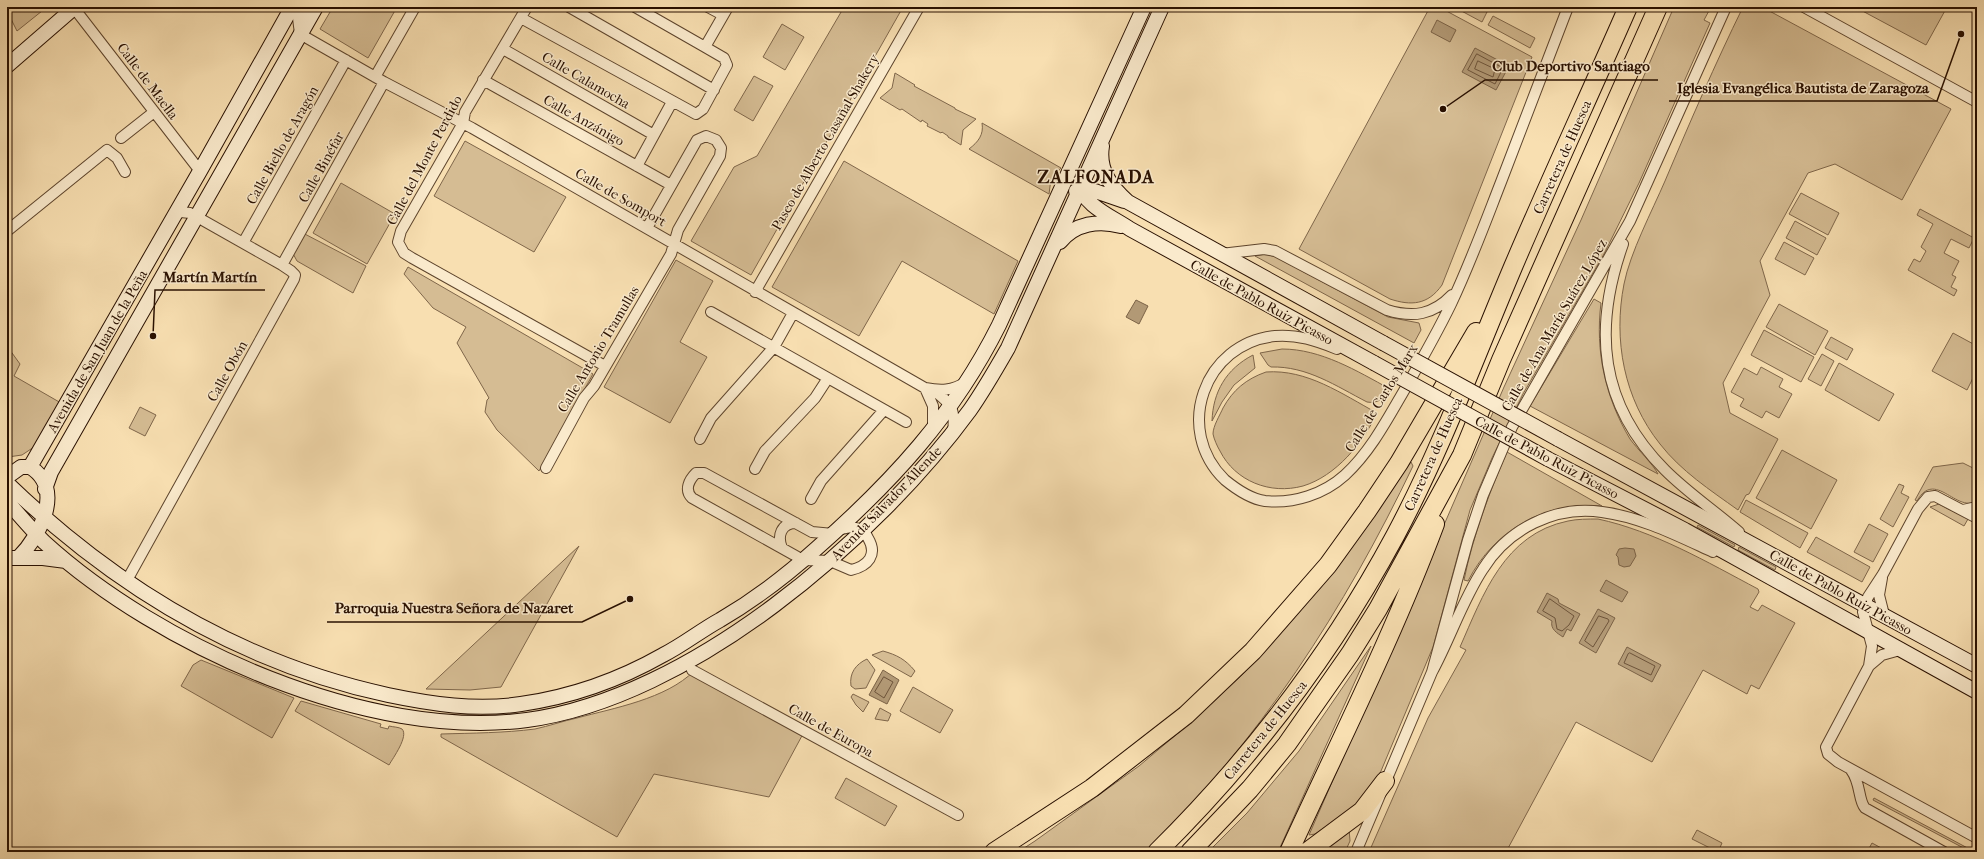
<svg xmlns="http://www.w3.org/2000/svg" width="1984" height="859" viewBox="0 0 1984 859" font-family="'IM FELL French Canon',serif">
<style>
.green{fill:#d5bc93;stroke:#7f664a}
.water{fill:#b29975;stroke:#7b6246}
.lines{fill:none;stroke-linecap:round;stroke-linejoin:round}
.shore{stroke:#6e543a;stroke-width:1}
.street-casing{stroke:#5d442c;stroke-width:12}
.secondary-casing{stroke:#291000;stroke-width:16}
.highway-casing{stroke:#291000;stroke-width:20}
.street{stroke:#faeacc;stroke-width:10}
.secondary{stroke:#faeacc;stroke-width:14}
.highway{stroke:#f8dfb1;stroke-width:18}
.secondary-bridge-casing{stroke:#291000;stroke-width:16;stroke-linecap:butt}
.secondary-bridge{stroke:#faeacc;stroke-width:14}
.labels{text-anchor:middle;stroke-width:3;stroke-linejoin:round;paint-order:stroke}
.street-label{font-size:14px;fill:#291000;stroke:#faeacc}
.district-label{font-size:18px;font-weight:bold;letter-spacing:1px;fill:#291000;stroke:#faeacc}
.leader{fill:none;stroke:#291000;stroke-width:1.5}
.callout-dot{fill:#291000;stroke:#faeacc;stroke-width:1.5}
.callout-label{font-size:15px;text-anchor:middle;font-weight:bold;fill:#291000;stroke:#faeacc;stroke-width:3;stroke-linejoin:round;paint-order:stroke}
</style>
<rect width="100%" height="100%" fill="#f8dfb1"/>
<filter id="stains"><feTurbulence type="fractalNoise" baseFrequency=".005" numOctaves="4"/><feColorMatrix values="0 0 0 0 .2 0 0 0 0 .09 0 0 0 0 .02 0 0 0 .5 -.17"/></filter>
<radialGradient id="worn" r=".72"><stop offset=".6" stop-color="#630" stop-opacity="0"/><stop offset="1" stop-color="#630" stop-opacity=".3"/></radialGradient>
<path class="green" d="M 7,7 L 47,7 L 17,31 L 7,11 Z
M 333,7 L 397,7 L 368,58 L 320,29 Z
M 844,7 L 903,7 L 751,275 L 691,241 L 734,167 L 757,156 Z
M 1430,7 L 1439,7 L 1532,57 L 1442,285 C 1428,305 1411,306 1390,299 L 1299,249 Z
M 1454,7 L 1477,7 L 1487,12 L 1482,22 Z
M 1674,7 L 1711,7 L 1704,20 L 1710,23 L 1639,183 L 1604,254 L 1523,394 L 1492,458 L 1470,510 L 1433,647 L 1381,771 C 1364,804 1345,814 1315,834 L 1309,835 L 1504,387 L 1581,220 Z
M 1743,7 L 1762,7 L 1951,109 L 1902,200 L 1835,164 L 1808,173 L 1760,261 L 1770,295 L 1723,383 L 1730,413 L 1778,439 L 1749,494 L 1746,495 L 1738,510 C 1710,490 1681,471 1660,444 C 1624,399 1613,340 1624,284 C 1630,253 1652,211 1665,181 C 1690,122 1715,64 1743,7 Z
M 1855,7 L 1947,7 L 1926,45 Z
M 1493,16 L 1535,38 L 1530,48 L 1488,25 Z
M 782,24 L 804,37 L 785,70 L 763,57 Z
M 895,73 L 915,85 L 914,86 L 955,108 L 955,109 L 976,119 L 963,130 L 961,145 L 948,137 L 948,136 L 942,132 L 941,133 L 927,126 L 928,124 L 922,120 L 921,122 L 902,109 L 900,110 L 880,98 L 892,88 Z
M 754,76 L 773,86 L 753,121 L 734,110 Z
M 982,123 L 1061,168 L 1051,179 L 1049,194 L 969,149 C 978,142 984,135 982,123 Z
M 465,141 L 566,197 L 534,252 L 434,196 Z
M 844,161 L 1018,261 L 994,314 L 902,261 L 859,336 L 772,287 Z
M 341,183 L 395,214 L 367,264 L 313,233 Z
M 1801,193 L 1839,213 L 1828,235 L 1789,214 Z
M 1920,209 L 1974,238 L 1969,248 L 1951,239 L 1944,253 L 1959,261 L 1952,275 L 1956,277 L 1951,287 L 1957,290 L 1954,296 L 1908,270 L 1914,259 L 1920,262 L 1926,251 L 1921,247 L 1933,224 L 1917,215 Z
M 1795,221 L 1826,238 L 1817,255 L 1786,238 Z
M 301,232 L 366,266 L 353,293 L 297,261 L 291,250 Z
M 1784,242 L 1814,258 L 1805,275 L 1775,259 Z
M 1266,254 L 1276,257 L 1388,317 L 1419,323 L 1421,330 L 1414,343 L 1255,256 Z
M 676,260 L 713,281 L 680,342 L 707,357 L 670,423 L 604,387 Z
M 408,267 L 593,374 L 539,471 L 497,430 L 485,412 L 487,400 L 489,398 L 457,343 L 466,327 L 433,308 L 404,274 Z
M 1594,299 L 1601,303 C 1595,351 1605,397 1630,439 C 1638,450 1653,464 1658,474 L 1530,406 Z
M 1779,304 L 1828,331 L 1815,355 L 1766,327 Z
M 1764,330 L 1814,357 L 1801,382 L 1751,355 Z
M 1953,333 L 1977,346 L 1977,370 L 1967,390 L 1932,371 Z
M 1831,337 L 1853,349 L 1847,360 L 1825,348 Z
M 7,346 L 20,364 L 14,376 L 61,403 L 34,447 L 22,455 L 8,457 Z
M 1282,349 C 1321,349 1357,371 1390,389 C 1386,398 1377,404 1367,402 C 1336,386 1307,366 1271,367 L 1268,365 L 1260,353 Z
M 1822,354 L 1834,361 L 1821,386 L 1808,379 Z
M 1253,355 L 1255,368 L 1234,385 L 1222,402 L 1212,421 C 1213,392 1226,369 1253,355 Z
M 1839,363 L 1894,394 L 1879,421 L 1825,390 Z
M 1761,367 L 1783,379 L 1779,387 L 1792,394 L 1779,418 L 1766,411 L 1762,418 L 1740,406 L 1744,399 L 1731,392 L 1744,368 L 1757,375 Z
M 1266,372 C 1307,369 1342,394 1377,413 C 1363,443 1336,476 1303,486 C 1270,495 1235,481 1220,451 C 1217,446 1214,439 1213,434 C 1213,426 1220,415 1223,408 C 1233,390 1246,379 1266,372 Z
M 140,407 L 156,415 L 145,436 L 129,428 Z
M 1782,450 L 1837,480 L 1811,529 L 1756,498 Z
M 1507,452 L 1602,506 C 1545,501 1494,530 1468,581 L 1464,580 C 1473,536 1489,493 1507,452 Z
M 1411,462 L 1413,466 C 1345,608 1259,743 1144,852 L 1018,852 L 1035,841 L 1139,766 L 1196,718 L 1243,674 L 1306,604 Z
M 1963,463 L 1977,470 L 1976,501 C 1956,513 1935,469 1917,501 L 1915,500 L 1933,467 Z
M 1899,484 L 1904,486 L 1901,493 L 1909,497 L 1893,527 L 1880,519 Z
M 1746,500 L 1808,533 L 1800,548 L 1740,512 Z
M 1939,504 L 1968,519 L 1964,526 L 1930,507 Z
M 1598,519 C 1654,531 1707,562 1758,589 L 1759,592 L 1750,607 L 1758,611 L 1762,605 L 1795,623 L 1759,689 L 1751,685 L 1747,694 L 1703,670 L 1652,762 L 1576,722 L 1506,852 L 1369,852 L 1428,718 L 1466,650 L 1460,647 C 1483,595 1504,534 1568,521 C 1577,519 1588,519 1598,519 Z
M 1869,524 L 1888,534 L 1873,562 L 1854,552 Z
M 1698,525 L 1735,545 L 1734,547 L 1697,527 Z
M 1816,537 L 1870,567 L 1862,582 L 1807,552 Z
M 579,546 L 501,687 L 470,690 L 426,689 Z
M 1739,547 L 1776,567 L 1775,570 L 1738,550 Z
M 1371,646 L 1278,852 L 1208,852 L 1247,813 L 1299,751 Z
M 883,651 C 897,655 905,659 915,671 L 911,677 L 872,655 Z
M 867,659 L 875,670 L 866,688 L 855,689 L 851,686 C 849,673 856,664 867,659 Z
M 201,660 L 294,698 L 272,738 L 181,686 L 193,665 Z
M 694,671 L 804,732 L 769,797 L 654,774 L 617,837 L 441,737 L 441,734 C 473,733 504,733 535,729 C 549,726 563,721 577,718 C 614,708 666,699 694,671 Z
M 913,687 L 953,710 L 940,733 L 900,711 Z
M 853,694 L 869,702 L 863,712 L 856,705 L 851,697 Z
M 301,701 L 381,724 L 380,727 L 388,729 L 389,726 C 393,727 399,727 402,729 C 409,736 393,758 389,765 L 295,711 Z
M 880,708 L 891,714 L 888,721 L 875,719 Z
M 846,778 L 897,806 L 885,826 L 835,798 Z
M 1874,798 L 1975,852 L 1971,852 L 1873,800 Z
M 1349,828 L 1350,841 L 1345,852 L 1314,852 Z
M 1697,830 L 1722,843 L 1718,852 L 1692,839 Z
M 1872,843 L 1885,850 L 1884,852 L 1867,852 Z"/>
<path class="water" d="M 1437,20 L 1456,30 L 1450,42 L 1431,32 Z
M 1475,48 L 1509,66 L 1496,90 L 1462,72 Z
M 1136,300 L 1148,306 L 1139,324 L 1126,317 Z
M 1625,548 L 1634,549 L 1636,556 L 1630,566 L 1624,567 L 1619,565 L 1618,557 L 1616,555 L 1619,549 Z
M 1606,580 L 1628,592 L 1622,602 L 1600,591 Z
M 1547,593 L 1558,599 L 1559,603 L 1580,614 L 1571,631 L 1567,629 L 1563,637 C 1557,633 1550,629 1552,621 L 1537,612 Z
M 1598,609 L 1615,618 L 1596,653 L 1579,643 Z
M 1627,647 L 1661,665 L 1652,682 L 1618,664 Z
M 883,670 L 899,680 L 887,704 L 869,695 Z"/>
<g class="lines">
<path class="shore" d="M 1477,54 L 1503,68 L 1495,84 L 1468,70 Z
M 1478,61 L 1495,69 L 1493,77 L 1475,69 Z
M 1550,599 L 1574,616 L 1569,625 L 1562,631 L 1557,629 L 1555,618 L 1543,611 Z
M 1599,616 L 1608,619 L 1609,621 L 1593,647 L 1585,641 Z
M 1630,653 L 1655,666 L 1651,675 L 1624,663 L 1628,654 Z
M 884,677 L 893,682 L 884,698 L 875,692 Z"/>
<g class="street-casing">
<path id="street" d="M 303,7 L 298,18 L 300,34 L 384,82 L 472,128 L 925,388 C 941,391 952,391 966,382
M 527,7 L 465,112 L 463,123 L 401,231 L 398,242 L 404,253 L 412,258 L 605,366
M 569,7 L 714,90
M 635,7 L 705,47
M 708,7 L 723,15
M 1804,7 L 1977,102
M 74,8 L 200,171
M 521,18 L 696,114 L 703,109 L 727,65 L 724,58 L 705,47 L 728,7
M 503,49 L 654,135
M 375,77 L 415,7
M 483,80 L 671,185
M 121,138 L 154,112
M 637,166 L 672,102
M 7,231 L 107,150 L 117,158 L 125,172
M 243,243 L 346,60
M 1623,244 C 1593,329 1599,404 1665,470 C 1688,493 1715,511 1739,532
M 1221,254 L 1264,249 L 1275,251 L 1387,310 C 1413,318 1433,315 1452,295
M 282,265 L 384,82
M 755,292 L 919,7
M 711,312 L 906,422
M 1337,349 C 1317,341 1297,334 1275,336 C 1204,343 1173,430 1225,480 C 1236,489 1251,499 1265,501 C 1294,504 1324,494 1345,475 C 1371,451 1388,418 1405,389 C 1421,361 1437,333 1451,304 C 1470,264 1485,223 1501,182 C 1523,123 1546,65 1568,7
M 925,388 L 933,406 L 933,428
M 932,389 C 950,403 956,407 953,432
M 700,439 L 711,418 L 774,347 L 793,313
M 546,468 L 584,398 L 594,386 L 671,254 L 678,230 L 720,156 L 721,148 L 716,140 L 706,136 L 697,140 L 647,228
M 755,469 L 765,451 L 815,398 L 828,378
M 811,499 L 821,481 L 884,410
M 1963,510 L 1977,507
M 1977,518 L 1935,496 L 1928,497 L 1918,509 L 1883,574 L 1868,597 L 1863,612 L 1872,646 L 1869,666 L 1826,747 L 1828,754 L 1838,762 L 1977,838
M 833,534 L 812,532 L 704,473 L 696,473 C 689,480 684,490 692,498 L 803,560 L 830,561 L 851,570 C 868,566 878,555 868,538 C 866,534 864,530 859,529 C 852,526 845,528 837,530
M 782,548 C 777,536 781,523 796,523
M 1882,578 L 1879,595 L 1884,615
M 126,582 L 294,279 L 295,275 L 291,271 L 282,265 L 190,213 L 181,212 L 176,214
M 1869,666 L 1882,655 L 1900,650
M 692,670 L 958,815
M 1432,672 L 1468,540 L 1483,495 L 1512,427 L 1630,221 L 1726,7
M 1851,770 C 1861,783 1858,800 1865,808 L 1944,852
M 1356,852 L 1432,672 C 1450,639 1463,599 1483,569 C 1508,529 1555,505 1602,512 C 1641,517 1678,536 1713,552"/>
</g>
<g class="secondary-casing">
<path id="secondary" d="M 7,66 L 75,7
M 1102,146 C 1098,170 1111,187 1128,202 L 1383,343
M 1079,183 C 1083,206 1113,217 1130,229 L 1374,363
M 1076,191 L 1095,191 L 1124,201
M 1060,242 C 1075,223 1099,220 1121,226
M 1558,439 L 1977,666
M 1548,459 L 1685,530 L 1977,692
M 30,467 L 200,171 L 292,7
M 7,477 L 21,467 L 30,467 C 65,488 40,536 19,557
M 7,483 C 116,588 240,663 388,695 C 431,704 476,711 521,704 C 570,697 619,680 663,655 C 683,645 700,631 720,620 C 754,600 787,575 817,548 C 892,482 954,415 999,325 L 1144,7
M 45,489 L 51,472 L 316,7
M 7,501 C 19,515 31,529 44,542 C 159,647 369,741 527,720 C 690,698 875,540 970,410 C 984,390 996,369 1008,348 L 1162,7
M 7,558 L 43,558 L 66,561"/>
</g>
<g class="highway-casing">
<path id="highway" d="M 994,852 L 1092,788 L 1186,715 L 1253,651 L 1328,565 L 1367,511 L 1399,463 L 1476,332
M 1157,852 C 1251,759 1332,653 1395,536 C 1441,450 1475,357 1513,267 C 1550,180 1590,94 1628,7
M 1190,852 L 1250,789 L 1287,744 L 1350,654 L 1378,609 L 1462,455 L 1501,360 L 1658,7
M 1289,852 C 1339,743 1393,636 1435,524
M 1307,852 L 1362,811 L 1385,781"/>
</g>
<use href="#street" class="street"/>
<use href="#secondary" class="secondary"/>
<use href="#highway" class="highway"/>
<g class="secondary-bridge-casing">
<path id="secondary-bridge" d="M 1383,343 L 1558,439
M 1374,363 L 1548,459"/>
</g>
<use href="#secondary-bridge" class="secondary-bridge"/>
</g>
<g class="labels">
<g class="street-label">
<text transform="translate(586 80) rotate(30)" y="5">Calle Calamocha</text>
<text transform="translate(148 81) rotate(53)" y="5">Calle de Maella</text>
<text transform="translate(584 120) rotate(29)" y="5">Calle Anzánigo</text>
<text transform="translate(825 142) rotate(-60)" y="5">Paseo de Alberto Casañal Shakery</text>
<text transform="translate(282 145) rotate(-61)" y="5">Calle Biello de Aragón</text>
<text transform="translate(1562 157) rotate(-66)" y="5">Carretera de Huesca</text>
<text transform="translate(424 160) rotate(-62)" y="5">Calle del Monte Perdido</text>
<text transform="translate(321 167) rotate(-61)" y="5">Calle Binéfar</text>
<text transform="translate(621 197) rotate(30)" y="5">Calle de Somport</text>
<text transform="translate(1262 302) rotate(29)" y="5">Calle de Pablo Ruiz Picasso</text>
<text transform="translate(1554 325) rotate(-60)" y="5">Calle de Ana María Suárez López</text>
<text transform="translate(598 349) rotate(-59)" y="5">Calle Antonio Tramullas</text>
<text transform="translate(97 351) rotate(-60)" y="5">Avenida de San Juan de la Peña</text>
<text transform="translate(227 371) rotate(-61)" y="5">Calle Obón</text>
<text transform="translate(1381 398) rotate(-58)" y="5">Calle de Carlos Marx</text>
<text transform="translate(1433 454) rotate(-66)" y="5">Carretera de Huesca</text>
<text transform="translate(1547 457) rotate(28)" y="5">Calle de Pablo Ruiz Picasso</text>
<text transform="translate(886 503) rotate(-46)" y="5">Avenida Salvador Allende</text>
<text transform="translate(1841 592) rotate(29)" y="5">Calle de Pablo Ruiz Picasso</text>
<text transform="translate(831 730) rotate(29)" y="5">Calle de Europa</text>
<text transform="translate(1265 730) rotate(-51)" y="5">Carretera de Huesca</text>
</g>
<g class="district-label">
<text x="1096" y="183">ZALFONADA</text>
</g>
</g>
<path class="leader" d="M1443 109L1485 80H1658M1961 34L1937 101H1669M153 336L155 290H265M630 599L582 622H327"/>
<g class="callout-dot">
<circle cx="1443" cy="109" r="4"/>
<circle cx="1961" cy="34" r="4"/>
<circle cx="153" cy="336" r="4"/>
<circle cx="630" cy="599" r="4"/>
</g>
<g class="callout-label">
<text x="1571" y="71">Club Deportivo Santiago</text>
<text x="1803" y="93">Iglesia Evangélica Bautista de Zaragoza</text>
<text x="210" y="282">Martín Martín</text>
<text x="454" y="613">Parroquia Nuestra Señora de Nazaret</text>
</g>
<rect width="1984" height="859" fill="none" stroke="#f8dfb1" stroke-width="24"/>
<rect x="8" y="8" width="1968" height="843" fill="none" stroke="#291000" stroke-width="2"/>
<rect x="12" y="12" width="1960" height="835" fill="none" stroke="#291000"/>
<rect width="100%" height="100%" filter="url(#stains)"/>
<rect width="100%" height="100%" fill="url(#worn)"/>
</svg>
